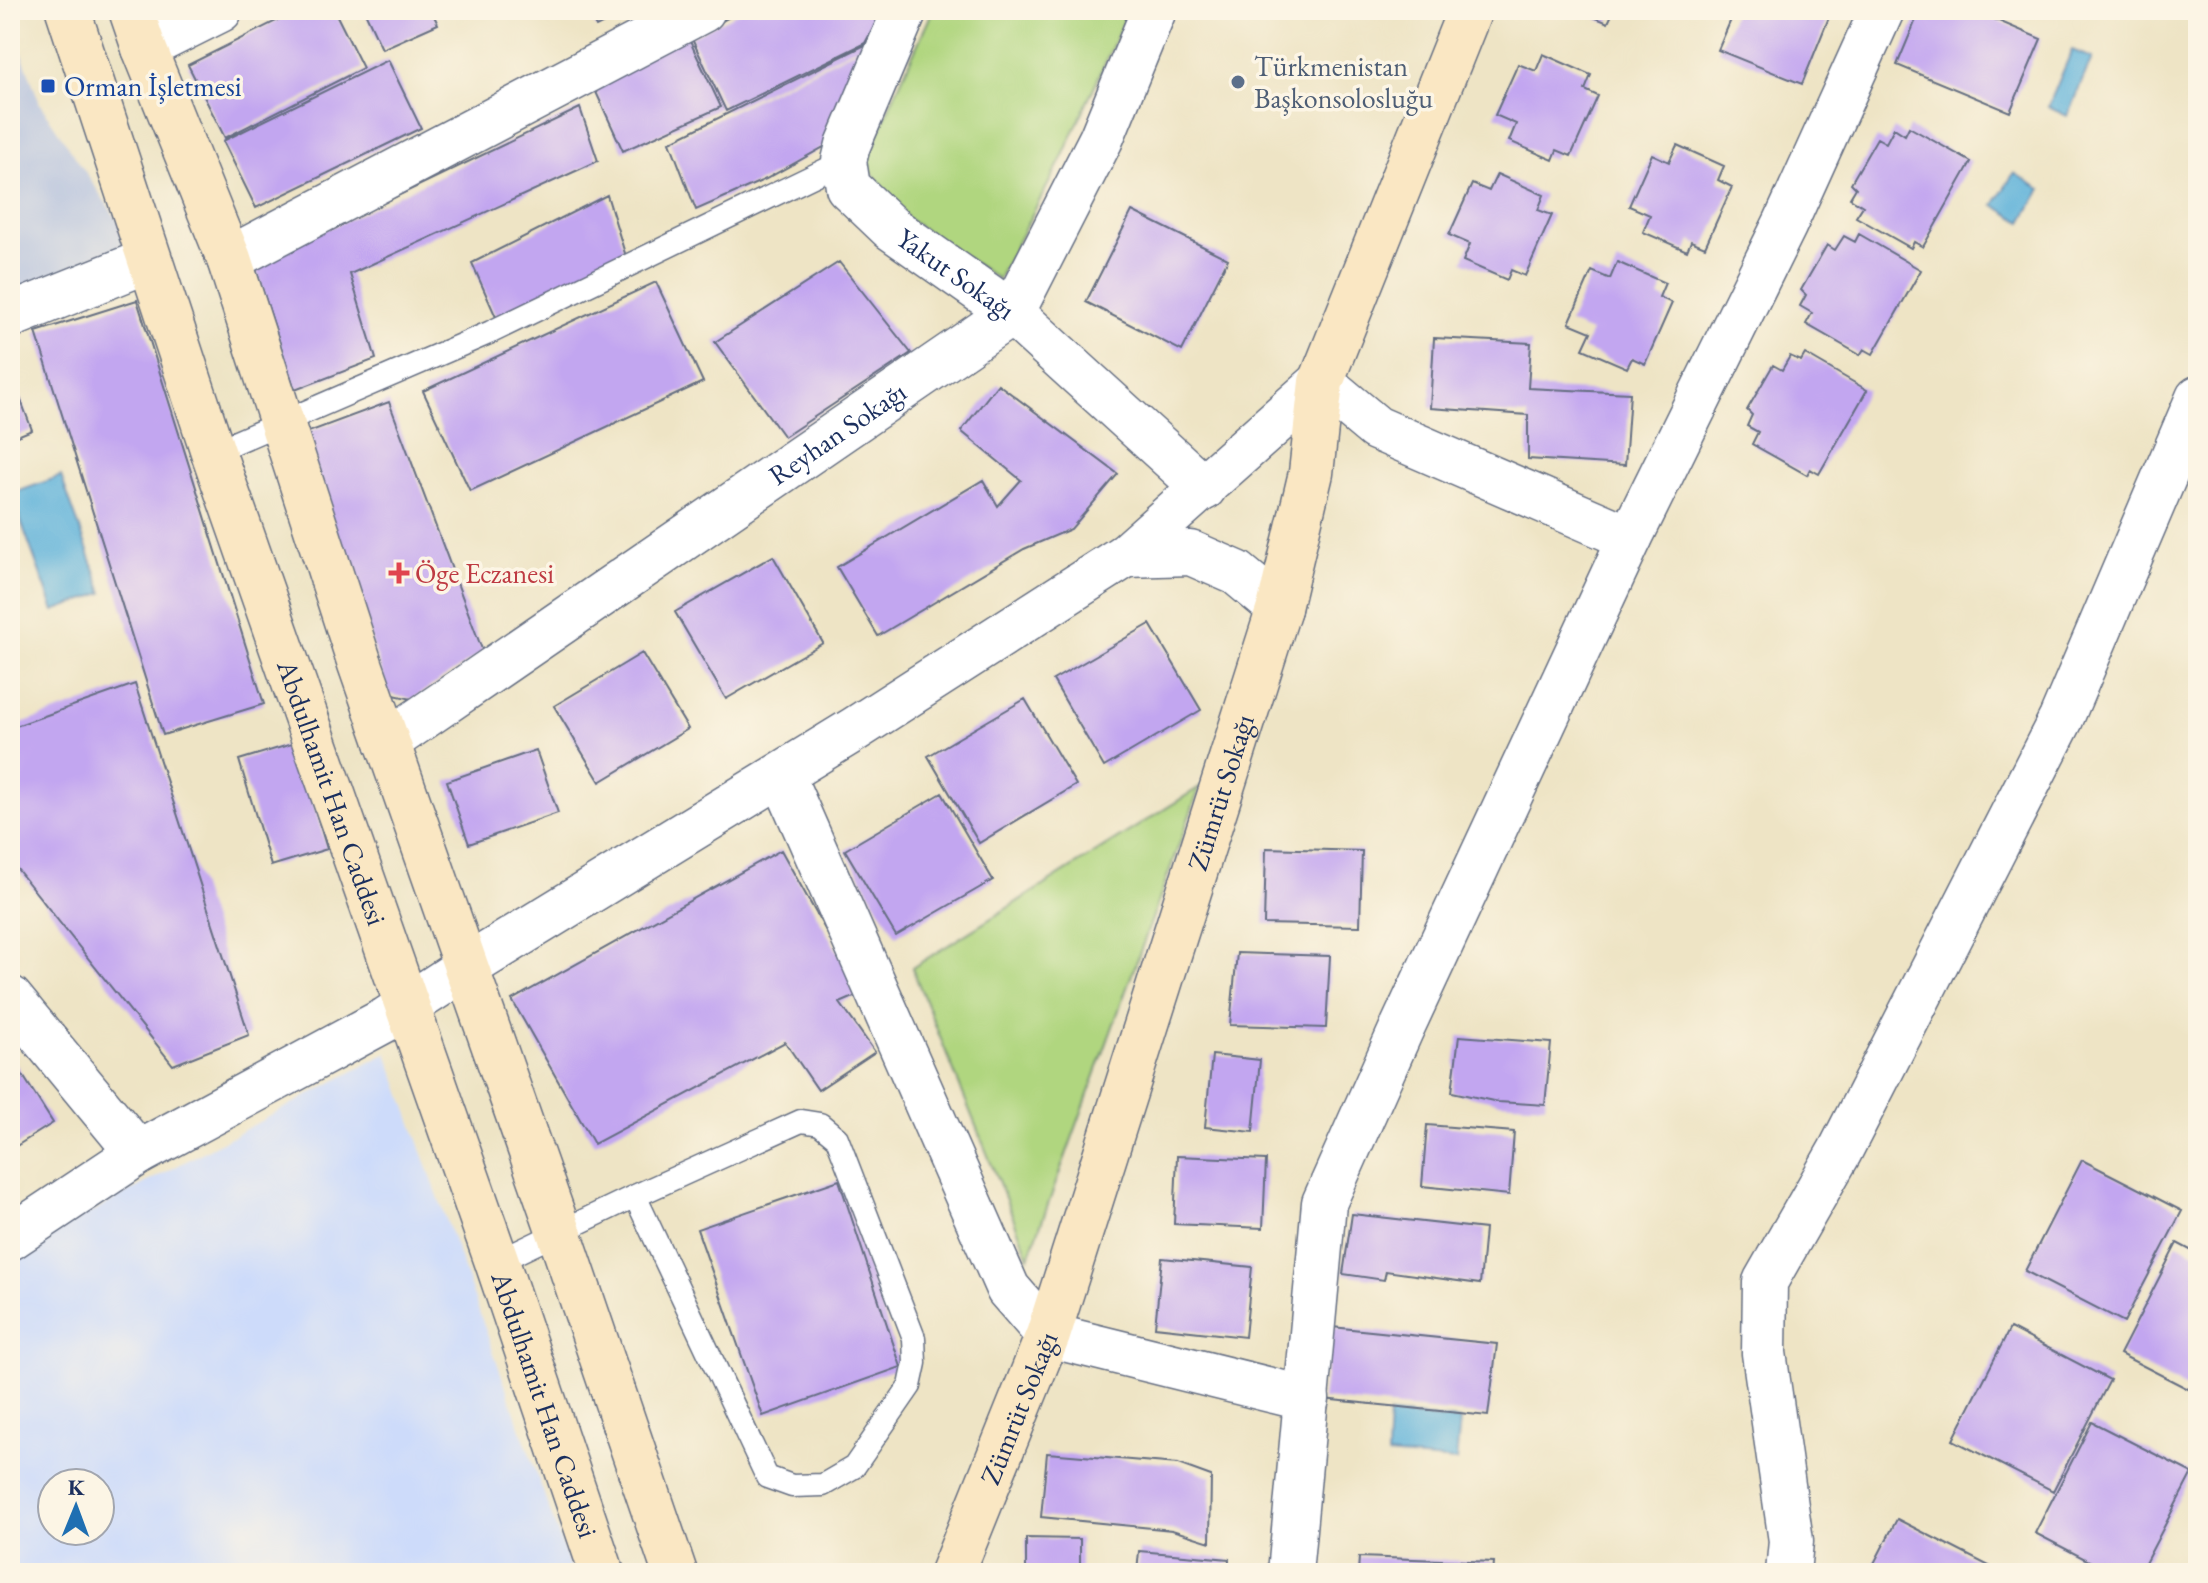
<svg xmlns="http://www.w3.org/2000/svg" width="2208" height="1583" viewBox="0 0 2208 1583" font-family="'EB Garamond',serif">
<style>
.built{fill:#cddbfa;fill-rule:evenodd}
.industrial{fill:#b9c5de}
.green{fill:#b0d67f;stroke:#66826e;stroke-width:2}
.water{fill:#5fb2da;stroke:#3d709c;stroke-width:2}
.building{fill:#c2a6f0}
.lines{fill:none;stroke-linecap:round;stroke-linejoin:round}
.lane-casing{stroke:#656e82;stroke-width:25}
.street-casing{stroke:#656e82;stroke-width:47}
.secondary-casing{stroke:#656e82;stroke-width:47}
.lane{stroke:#fff;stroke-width:22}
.street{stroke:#fff;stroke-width:44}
.secondary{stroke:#fae7c3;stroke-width:44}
.service-dot{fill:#5c6f8a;stroke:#fcf5e5;stroke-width:3}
.transit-dot{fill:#1a4fb4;stroke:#fcf5e5;stroke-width:3}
.health-dot{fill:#e0444e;stroke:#fcf5e5;stroke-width:3}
.labels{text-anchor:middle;stroke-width:7;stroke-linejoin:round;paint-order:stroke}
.service-label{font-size:28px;fill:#4e5e75;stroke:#fcf5e5;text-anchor:start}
.transit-label{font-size:28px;fill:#164399;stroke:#fcf5e5;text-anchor:start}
.street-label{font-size:28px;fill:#1b2f5e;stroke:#fcf5e5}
.health-label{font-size:28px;fill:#be3a42;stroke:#fcf5e5;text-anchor:start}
</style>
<rect width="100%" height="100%" fill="#fcf5e5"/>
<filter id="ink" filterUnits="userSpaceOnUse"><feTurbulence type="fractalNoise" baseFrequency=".0125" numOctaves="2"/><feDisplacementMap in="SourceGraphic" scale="16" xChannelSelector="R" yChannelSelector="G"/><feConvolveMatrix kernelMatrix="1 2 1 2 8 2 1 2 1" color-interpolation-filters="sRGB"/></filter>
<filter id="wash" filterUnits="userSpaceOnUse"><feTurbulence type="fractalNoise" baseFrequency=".006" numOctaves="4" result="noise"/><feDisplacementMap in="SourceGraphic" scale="32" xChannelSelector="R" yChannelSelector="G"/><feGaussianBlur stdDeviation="1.8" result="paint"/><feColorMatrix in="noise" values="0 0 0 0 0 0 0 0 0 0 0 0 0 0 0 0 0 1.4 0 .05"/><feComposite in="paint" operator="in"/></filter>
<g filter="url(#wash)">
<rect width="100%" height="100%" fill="#eee4c5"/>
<path class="built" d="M 387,1053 L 572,1573 L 10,1573 L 10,1256 ZM 52,1483 L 100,1483 L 100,1531 L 52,1531 Z"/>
<path class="industrial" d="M 10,20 L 40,104 L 142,257 L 10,309 Z"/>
<path class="green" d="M 933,10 L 1129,10 L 1061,160 L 998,279 L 908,219 L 866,165 L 891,103 Z
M 1200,787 L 1029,1257 L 912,968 Z"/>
<path class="water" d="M 2072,50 L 2092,58 L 2067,116 L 2048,107 Z
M 2014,173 L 2041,189 L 2022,222 L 1994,205 Z
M 61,476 L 103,593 L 54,611 L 11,494 Z
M 1389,1414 L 1460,1420 L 1456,1461 L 1387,1455 Z"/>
<g id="blocks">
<path class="building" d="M 298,10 L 334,10 L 363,68 L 225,138 L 188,65 Z
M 364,10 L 431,10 L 438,24 L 382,49 Z
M 587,10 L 630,10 L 596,27 Z
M 743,10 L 883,10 L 865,43 L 726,111 L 691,37 Z
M 1577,10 L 1614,10 L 1608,23 Z
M 1735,10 L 1832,10 L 1802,84 L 1718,50 Z
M 1920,10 L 1973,10 L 2041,39 L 2010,112 L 1897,65 Z
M 687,35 L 721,107 L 623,151 L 590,79 Z
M 865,45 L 872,60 L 838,139 L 766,179 L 696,210 L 670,142 Z
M 1543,54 L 1591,75 L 1585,90 L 1598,96 L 1571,156 L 1557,150 L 1553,160 L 1509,141 L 1516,124 L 1495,115 L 1518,64 L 1536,71 Z
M 388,60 L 421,128 L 256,208 L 223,141 Z
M 580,108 L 598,161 L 350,274 L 376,359 L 295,390 L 251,254 L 335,226 Z
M 1909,127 L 1971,162 L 1923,247 L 1914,242 L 1911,248 L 1856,217 L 1863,206 L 1850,198 L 1856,188 L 1851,183 L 1877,138 L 1886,143 L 1894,128 L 1905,135 Z
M 1677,145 L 1724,166 L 1718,180 L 1732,187 L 1705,247 L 1691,241 L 1687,251 L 1643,232 L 1650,215 L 1629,206 L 1652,154 L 1669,162 Z
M 1497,174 L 1544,195 L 1538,210 L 1552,215 L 1525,276 L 1511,270 L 1507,280 L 1463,261 L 1470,244 L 1449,235 L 1472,184 L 1489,191 Z
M 607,195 L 627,260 L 499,324 L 472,263 Z
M 1132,211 L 1228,259 L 1182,351 L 1086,302 Z
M 1859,234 L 1921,270 L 1873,354 L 1864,349 L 1860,355 L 1806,324 L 1812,313 L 1800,306 L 1806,295 L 1801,290 L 1827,245 L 1835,250 L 1844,236 L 1855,242 Z
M 839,262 L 911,353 L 784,437 L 715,342 Z
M 1617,262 L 1665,283 L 1659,297 L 1672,303 L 1645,364 L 1632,358 L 1627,368 L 1583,349 L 1591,332 L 1569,323 L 1592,271 L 1610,279 Z
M 656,282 L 703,382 L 470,491 L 423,391 Z
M 137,300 L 264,704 L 163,735 L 36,332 Z
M 1434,338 L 1531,343 L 1528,388 L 1630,393 L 1625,465 L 1528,459 L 1528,415 L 1430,408 Z
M 1805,354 L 1867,390 L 1819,474 L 1810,469 L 1807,475 L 1752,444 L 1758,432 L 1747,426 L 1752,415 L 1747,410 L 1773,365 L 1782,370 L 1790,356 L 1801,361 Z
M 10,371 L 32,430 L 10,439 Z
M 998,384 L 1118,474 L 1071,529 L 1024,549 L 878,636 L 837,567 L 983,480 L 998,506 L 1021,480 L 961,431 Z
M 389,402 L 483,652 L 412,699 L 389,694 L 303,434 Z
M 773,556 L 823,643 L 726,699 L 675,612 Z
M 1150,624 L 1201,710 L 1104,767 L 1053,680 Z
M 642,653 L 688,729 L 600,782 L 554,706 Z
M 135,684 L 249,1035 L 173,1065 L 10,860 L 10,728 Z
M 1025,699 L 1076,785 L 979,843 L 928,756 Z
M 295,743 L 327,849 L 271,866 L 239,760 Z
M 536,750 L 558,813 L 469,844 L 447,781 Z
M 942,793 L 993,880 L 896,936 L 845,850 Z
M 1266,848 L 1362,851 L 1360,926 L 1264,924 Z
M 781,850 L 861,994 L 840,1003 L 875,1052 L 818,1090 L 785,1042 L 594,1144 L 512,1000 Z
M 1237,953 L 1330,956 L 1326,1028 L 1230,1025 Z
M 1459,1036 L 1551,1043 L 1545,1105 L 1498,1102 L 1452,1092 Z
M 10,1055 L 53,1123 L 10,1150 Z
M 1212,1055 L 1260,1060 L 1253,1132 L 1205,1127 Z
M 1427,1125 L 1514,1132 L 1509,1195 L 1422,1186 Z
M 1177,1156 L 1266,1160 L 1263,1228 L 1174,1224 Z
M 2082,1160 L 2182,1211 L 2124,1322 L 2025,1271 Z
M 839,1180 L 901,1367 L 763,1416 L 697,1229 Z
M 1352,1214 L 1485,1229 L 1480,1284 L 1386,1271 L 1384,1280 L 1343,1274 Z
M 2177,1243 L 2198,1254 L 2198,1394 L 2120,1354 Z
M 1162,1258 L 1252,1267 L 1245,1337 L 1155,1327 Z
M 1332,1327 L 1497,1344 L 1488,1416 L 1323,1399 Z
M 2010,1328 L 2110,1380 L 2053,1491 L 1953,1440 Z
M 2092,1422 L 2192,1473 L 2140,1573 L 2112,1573 L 2035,1533 Z
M 1047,1453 L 1178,1464 L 1211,1476 L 1210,1542 L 1172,1530 L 1041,1517 Z
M 1897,1519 L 1997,1570 L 1996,1573 L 1869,1573 Z
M 1026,1538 L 1080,1539 L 1080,1573 L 1026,1573 Z
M 1139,1551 L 1229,1559 L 1228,1573 L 1137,1573 Z
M 1359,1557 L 1494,1562 L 1493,1573 L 1358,1573 Z"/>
</g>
</g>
<g filter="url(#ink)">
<use href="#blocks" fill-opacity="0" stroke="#656e82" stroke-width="2"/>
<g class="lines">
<g class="lane-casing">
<path id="lane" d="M 213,452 L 491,332 L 844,161
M 497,1262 L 635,1196 L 801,1121 L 820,1124 L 837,1138 L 914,1338 L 915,1363 L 910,1386 L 854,1467 L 823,1485 L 792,1486 L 767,1477 L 635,1196"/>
</g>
<g class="street-casing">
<g id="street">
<path id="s1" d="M 905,10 L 848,145 L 844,161 L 848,187 L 891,228 L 1012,313 L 1204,488"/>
<path d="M 144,48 L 220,10"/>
<path d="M 229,259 L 703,10"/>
<path d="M 10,316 L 149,260"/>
<path d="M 1126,555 L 1191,553 L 1237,573 L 1279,608"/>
<path id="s2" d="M 387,742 L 1012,313 L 1101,139 L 1154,10"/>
<path d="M 782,775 L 1008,1289 L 1048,1335 L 1307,1399"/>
<path d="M 10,998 L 138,1153"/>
<path d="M 10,1238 L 138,1153 L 387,1019 L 465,968 L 855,729 L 1126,555 L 1321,382 L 1376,428 L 1630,538"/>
<path d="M 1290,1573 L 1324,1203 L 1401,1030 L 1630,538 L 1785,224 L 1882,10"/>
<path d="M 1788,1573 L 1791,1541 L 1764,1353 L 1765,1282 L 1840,1151 L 2061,719 L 2198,398"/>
</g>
</g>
<g class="secondary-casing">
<g id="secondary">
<path id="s3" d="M 68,10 L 213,452 L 497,1262 L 602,1573"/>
<path d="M 131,10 L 144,48 L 229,259 L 360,664 L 559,1232 L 675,1573"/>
<path id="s4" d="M 952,1573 L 1048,1335 L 1279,608 L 1311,473 L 1321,382 L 1470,10"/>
</g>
</g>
<use href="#lane" class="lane"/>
<use href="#street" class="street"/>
<use href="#secondary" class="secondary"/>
</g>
</g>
<circle class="service-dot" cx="1238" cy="82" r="8"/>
<rect class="transit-dot" x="40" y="78" width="16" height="16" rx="4"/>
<path class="health-dot" d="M395 561h8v8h8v8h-8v8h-8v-8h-8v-8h8z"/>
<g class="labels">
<g class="service-label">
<text x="1254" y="76">Türkmenistan<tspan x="1254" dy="32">Başkonsolosluğu</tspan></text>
</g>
<g class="transit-label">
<text x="64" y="96">Orman İşletmesi</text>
</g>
<g class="street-label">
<text dy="10" stroke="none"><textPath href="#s1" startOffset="328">Yakut Sokağı</textPath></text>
<text dy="10" stroke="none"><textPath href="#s2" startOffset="546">Reyhan Sokağı</textPath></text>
<text dy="10" stroke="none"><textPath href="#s3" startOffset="826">Abdulhamit Han Caddesi</textPath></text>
<text dy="10" stroke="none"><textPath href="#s4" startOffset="826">Zümrüt Sokağı</textPath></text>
<text dy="10" stroke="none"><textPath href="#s3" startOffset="1474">Abdulhamit Han Caddesi</textPath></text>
<text dy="10" stroke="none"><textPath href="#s4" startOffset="178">Zümrüt Sokağı</textPath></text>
</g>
<g class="health-label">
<text x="415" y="583">Öge Eczanesi</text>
</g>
</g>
<rect width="2208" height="1583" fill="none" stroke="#fcf5e5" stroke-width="40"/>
<g transform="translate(76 1507) rotate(1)"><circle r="38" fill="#fcf5e5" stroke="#a2a6af" stroke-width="2"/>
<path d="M0-6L14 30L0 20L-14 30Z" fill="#1f6fb2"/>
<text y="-12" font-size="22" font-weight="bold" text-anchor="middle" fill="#1b2f5e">K</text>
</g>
</svg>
